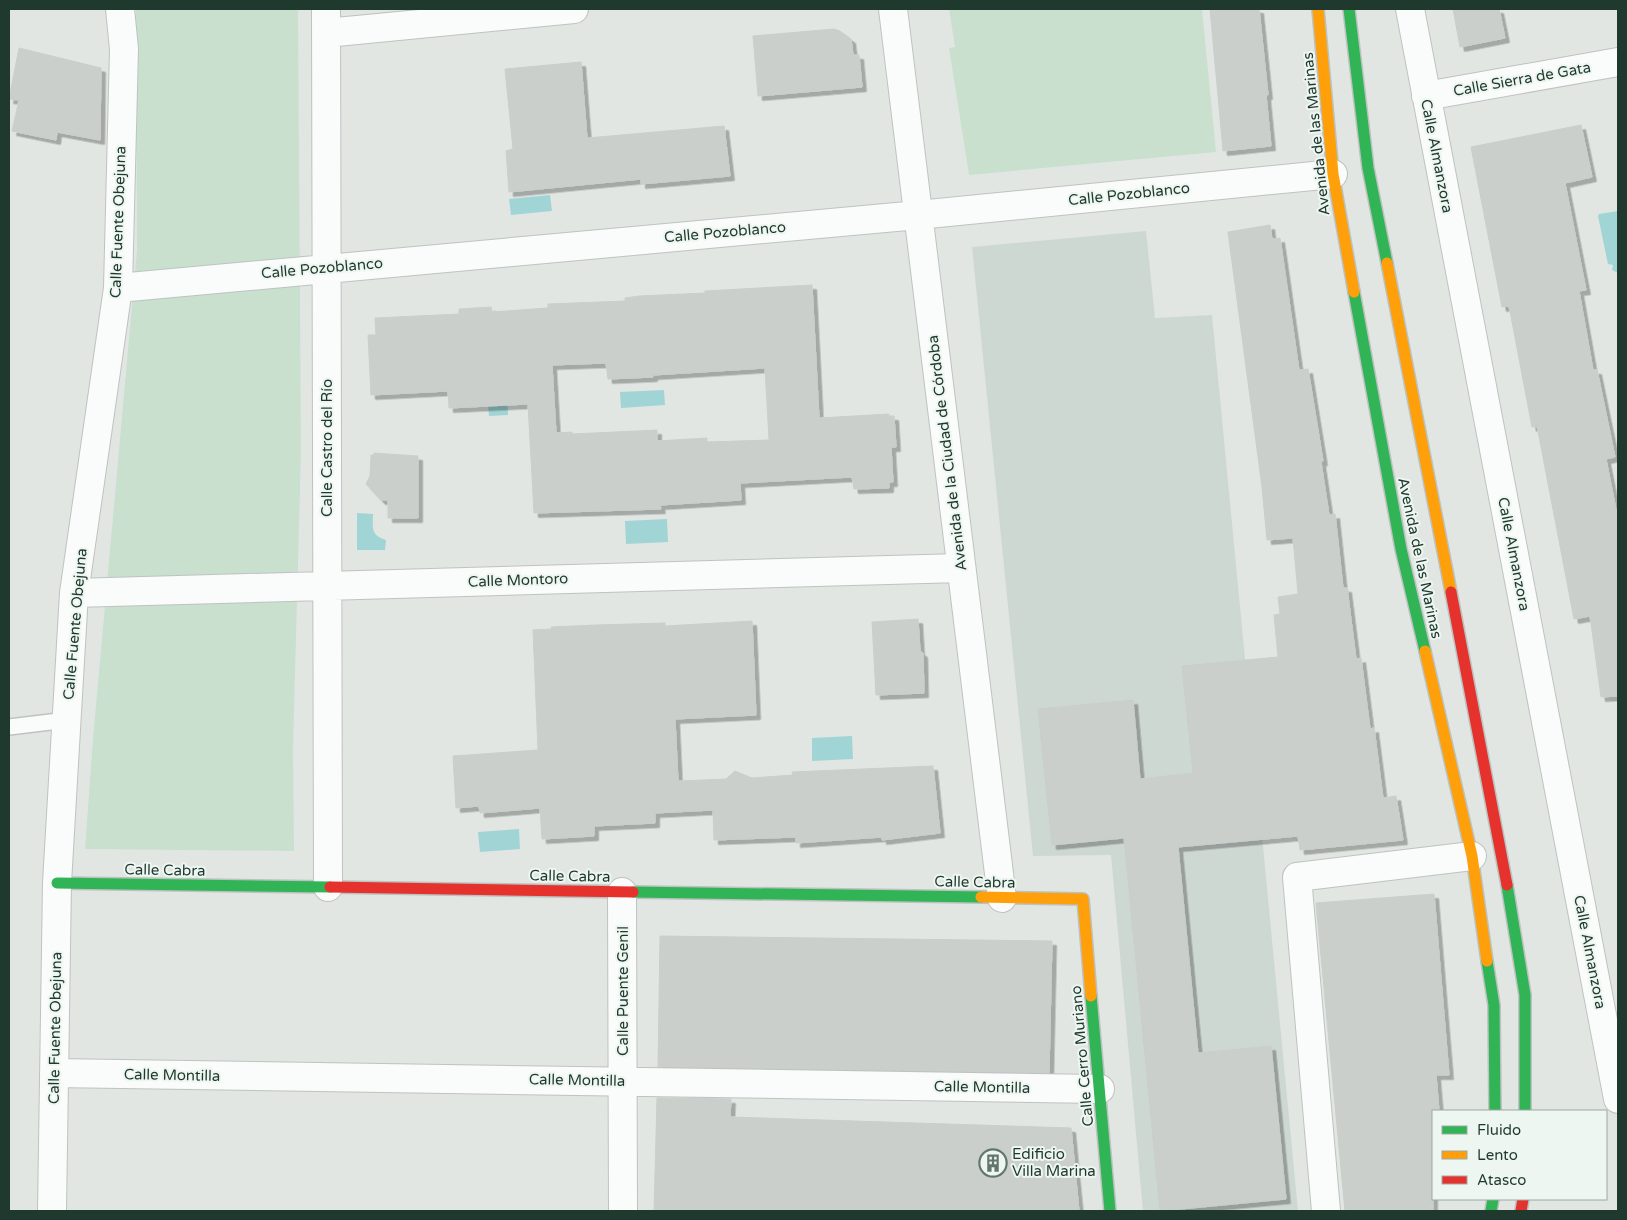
<svg xmlns="http://www.w3.org/2000/svg" width="1627" height="1220" viewBox="0 0 1627 1220" font-family="'Varela Round',sans-serif">
<style>
.built{fill:#ced8d3}
.green{fill:#c9e0ce}
.water{fill:#a1d4d5}
.building{fill:#cacfcc;stroke:#c9cfcc;fill-rule:evenodd;filter:url(#shadow)}
.lines{fill:none;stroke-linecap:round;stroke-linejoin:round}
.lane-casing{stroke:#bec3c0;stroke-width:18}
.street-casing{stroke:#bec3c0;stroke-width:30}
.fast-casing{stroke:#bbc2bf;stroke-width:14}
.slow-casing{stroke:#bbc2bf;stroke-width:14}
.jam-casing{stroke:#bbc2bf;stroke-width:14}
.lane{stroke:#fafbfb;stroke-width:15}
.street{stroke:#fafbfb;stroke-width:28}
.fast{stroke:#30b455;stroke-width:11}
.slow{stroke:#ff9f0a;stroke-width:11}
.jam{stroke:#e5322d;stroke-width:11}
.labels{text-anchor:middle;stroke-width:4;stroke-linejoin:round;paint-order:stroke}
.street-label{font-size:15px;fill:#1f392f;stroke:#eef6f1}
.poi-label{font-size:15px;fill:#1f392f;stroke:#eef6f1;text-anchor:start}
</style>
<defs>
<filter id="shadow"><feDropShadow dx="4.5" dy="4.5" stdDeviation="0" flood-color="#0004"/></filter>
</defs>
<rect width="100%" height="100%" fill="#e1e6e3"/>
<path class="built" d="M 1146,231 L 1155,318 L 1212,315 L 1298,1211 L 1143,1211 L 1111,855 L 1033,856 L 972,247 Z"/>
<path class="green" d="M 136,9 L 298,9 L 301,451 L 293,749 L 294,851 L 85,849 L 93,739 L 137,250 Z
M 949,9 L 1202,9 L 1216,152 L 969,175 L 949,48 L 955,47 Z"/>
<path class="water" d="M 550,195 L 552,211 L 511,215 L 509,199 Z
M 1618,211 L 1618,273 L 1612,270 L 1613,265 L 1608,264 L 1598,216 L 1599,214 Z
M 506,370 L 508,415 L 489,416 L 488,405 Z
M 664,390 L 665,405 L 621,408 L 620,392 Z
M 357,513 L 373,514 C 373,528 370,535 386,540 L 385,550 L 357,550 Z
M 667,519 L 668,542 L 626,544 L 625,521 Z
M 852,736 L 853,759 L 812,761 L 812,738 Z
M 519,829 L 520,849 L 480,852 L 478,832 Z"/>
<path class="building" d="M 1210,9 L 1259,9 L 1268,95 L 1266,95 L 1271,146 L 1223,151 Z
M 1453,9 L 1499,9 L 1505,38 L 1460,47 Z
M 834,29 L 840,31 L 851,39 L 853,55 L 859,55 L 862,87 L 758,96 L 753,36 Z
M 19,48 L 101,68 L 100,140 L 57,132 L 56,140 L 12,131 L 19,100 L 9,99 Z
M 581,62 L 587,138 L 724,126 L 730,176 L 641,184 L 641,179 L 509,192 L 506,151 L 513,149 L 505,69 Z
M 1581,125 L 1592,177 L 1565,183 L 1586,290 L 1579,291 L 1593,370 L 1597,370 L 1615,457 L 1606,459 L 1618,520 L 1618,696 L 1601,697 L 1590,616 L 1574,619 L 1537,426 L 1532,427 L 1509,306 L 1502,307 L 1471,147 Z
M 1270,225 L 1272,239 L 1280,238 L 1299,370 L 1308,369 L 1323,461 L 1321,462 L 1329,515 L 1335,514 L 1343,588 L 1347,588 L 1356,659 L 1361,658 L 1370,729 L 1374,728 L 1383,798 L 1396,796 L 1403,840 L 1300,850 L 1298,836 L 1178,847 L 1198,1053 L 1271,1046 L 1286,1199 L 1160,1211 L 1124,838 L 1052,845 L 1038,709 L 1133,700 L 1140,779 L 1193,773 L 1182,666 L 1278,657 L 1274,615 L 1280,614 L 1278,597 L 1298,594 L 1293,538 L 1267,540 L 1262,487 L 1228,232 Z
M 812,285 L 819,418 L 889,414 L 889,416 L 894,416 L 896,447 L 891,447 L 893,482 L 889,482 L 889,488 L 854,489 L 852,477 L 740,483 L 741,500 L 660,505 L 661,509 L 534,513 L 528,404 L 449,408 L 448,391 L 371,395 L 368,335 L 376,335 L 375,318 L 459,314 L 459,309 L 491,307 L 492,312 L 548,308 L 548,304 L 625,301 L 625,298 L 639,296 L 705,293 L 705,291 ZM 606,363 L 608,379 L 653,377 L 653,375 L 765,368 L 769,440 L 707,442 L 707,438 L 657,441 L 657,430 L 572,434 L 572,432 L 556,433 L 552,365 Z
M 374,453 L 418,456 L 418,518 L 388,518 L 388,500 L 381,500 L 366,484 L 370,476 L 371,455 L 374,455 Z
M 918,619 L 920,651 L 923,653 L 924,693 L 876,695 L 872,622 Z
M 752,621 L 756,715 L 675,719 L 678,781 L 726,779 L 735,771 L 752,778 L 793,775 L 792,772 L 933,766 L 940,833 L 882,840 L 882,837 L 796,843 L 796,837 L 714,840 L 713,810 L 655,813 L 655,823 L 594,826 L 594,836 L 542,839 L 540,808 L 480,813 L 479,806 L 456,808 L 453,756 L 538,750 L 533,630 L 552,629 L 551,627 L 596,625 L 665,623 L 665,626 Z
M 1434,894 L 1449,1075 L 1436,1075 L 1439,1111 L 1433,1111 L 1433,1211 L 1345,1211 L 1316,903 Z
M 660,936 L 1052,941 L 1049,1073 L 658,1067 Z
M 657,1098 L 731,1099 L 730,1117 L 1071,1128 L 1079,1211 L 654,1211 Z"/>
<g class="lines">
<g class="lane-casing">
<path id="lane" d="M 9,727 L 67,720"/>
</g>
<g class="street-casing">
<path id="street" d="M 326,9 L 328,887
M 893,9 L 1002,898
M 1410,9 L 1618,1099
M 326,33 L 574,9
M 1426,96 L 1618,62
M 118,288 L 918,215 L 1333,174
M 74,593 L 961,568
M 622,892 L 623,1211
M 54,1073 L 1100,1089
M 52,1211 L 57,883 L 74,593 L 118,288 L 124,49 L 120,9
M 1326,1211 L 1297,877 L 1472,856"/>
</g>
<g class="fast-casing">
<path id="fast" d="M 1349,9 L 1368,168 L 1387,263
M 1354,292 L 1401,549 L 1425,651
M 57,883 L 330,887
M 1507,885 L 1525,995 L 1525,1111
M 633,892 L 981,897
M 1487,961 L 1494,1005 L 1495,1111
M 1091,996 L 1110,1211
M 1491,1211 L 1493,1199"/>
</g>
<g class="slow-casing">
<path id="slow" d="M 1318,9 L 1333,174 L 1354,292
M 1387,263 L 1451,592
M 1425,651 L 1472,856 L 1487,961
M 981,897 L 1083,899 L 1091,996"/>
</g>
<g class="jam-casing">
<path id="jam" d="M 1451,592 L 1507,885
M 330,887 L 633,892
M 1521,1211 L 1523,1199"/>
</g>
<use href="#lane" class="lane"/>
<use href="#street" class="street"/>
<use href="#fast" class="fast"/>
<use href="#slow" class="slow"/>
<use href="#jam" class="jam"/>
</g>
<defs>
<g id="building-ring" transform="scale(1.4375)"><circle r="9.5" fill="#eef6f1" stroke="#63766e" stroke-width="1.5"/><path d="M-4-6H4V6H1V3H-1V6H-4ZM-2.5-4.3h1.7v1.8h-1.7ZM.8-4.3h1.7v1.8H.8ZM-2.5-1h1.7V.8h-1.7ZM.8-1h1.7V.8H.8Z" fill="#63766e"/></g>
</defs>
<g fill-rule="evenodd">
<use href="#building-ring" x="993" y="1163"/>
</g>
<g class="labels">
<g class="street-label">
<text transform="translate(1522 79) rotate(-10)" y="5">Calle Sierra de Gata</text>
<text transform="translate(1316 134) rotate(-96)" y="5">Avenida de las Marinas</text>
<text transform="translate(1437 156) rotate(79)" y="5">Calle Almanzora</text>
<text transform="translate(1129 194) rotate(-6)" y="5">Calle Pozoblanco</text>
<text transform="translate(118 222) rotate(-88)" y="5">Calle Fuente Obejuna</text>
<text transform="translate(725 232) rotate(-5)" y="5">Calle Pozoblanco</text>
<text transform="translate(322 268) rotate(-5)" y="5">Calle Pozoblanco</text>
<text transform="translate(327 448) rotate(-90)" y="5">Calle Castro del Río</text>
<text transform="translate(947 453) rotate(-97)" y="5">Avenida de la Ciudad de Córdoba</text>
<text transform="translate(1514 554) rotate(79)" y="5">Calle Almanzora</text>
<text transform="translate(1420 558) rotate(78)" y="5">Avenida de las Marinas</text>
<text transform="translate(518 580) rotate(-2)" y="5">Calle Montoro</text>
<text transform="translate(75 624) rotate(-85)" y="5">Calle Fuente Obejuna</text>
<text transform="translate(165 870) rotate(1)" y="5">Calle Cabra</text>
<text transform="translate(570 876) rotate(1)" y="5">Calle Cabra</text>
<text transform="translate(975 882) rotate(1)" y="5">Calle Cabra</text>
<text transform="translate(1590 952) rotate(79)" y="5">Calle Almanzora</text>
<text transform="translate(623 991) rotate(-90)" y="5">Calle Puente Genil</text>
<text transform="translate(55 1028) rotate(-89)" y="5">Calle Fuente Obejuna</text>
<text transform="translate(1082 1056) rotate(-95)" y="5">Calle Cerro Muriano</text>
<text transform="translate(172 1075) rotate(1)" y="5">Calle Montilla</text>
<text transform="translate(577 1080) rotate(1)" y="5">Calle Montilla</text>
<text transform="translate(982 1087) rotate(1)" y="5">Calle Montilla</text>
</g>
<g class="poi-label">
<text x="1012" y="1159">Edificio<tspan x="1012" dy="17">Villa Marina</tspan></text>
</g>
</g>
<rect width="1627" height="1220" fill="none" stroke="#1f392f" stroke-width="20"/>
<rect x="1432" y="1110" width="175" height="90" fill="#eef6f1" stroke="#9baaa3"/>
<rect x="1442" y="1126" width="25" height="8" fill="#30b455" stroke="#9baaa3"/>
<text x="1477" y="1135" font-size="15" fill="#1f392f">Fluido</text>
<rect x="1442" y="1151" width="25" height="8" fill="#ff9f0a" stroke="#9baaa3"/>
<text x="1477" y="1160" font-size="15" fill="#1f392f">Lento</text>
<rect x="1442" y="1176" width="25" height="8" fill="#e5322d" stroke="#9baaa3"/>
<text x="1477" y="1185" font-size="15" fill="#1f392f">Atasco</text>
</svg>
